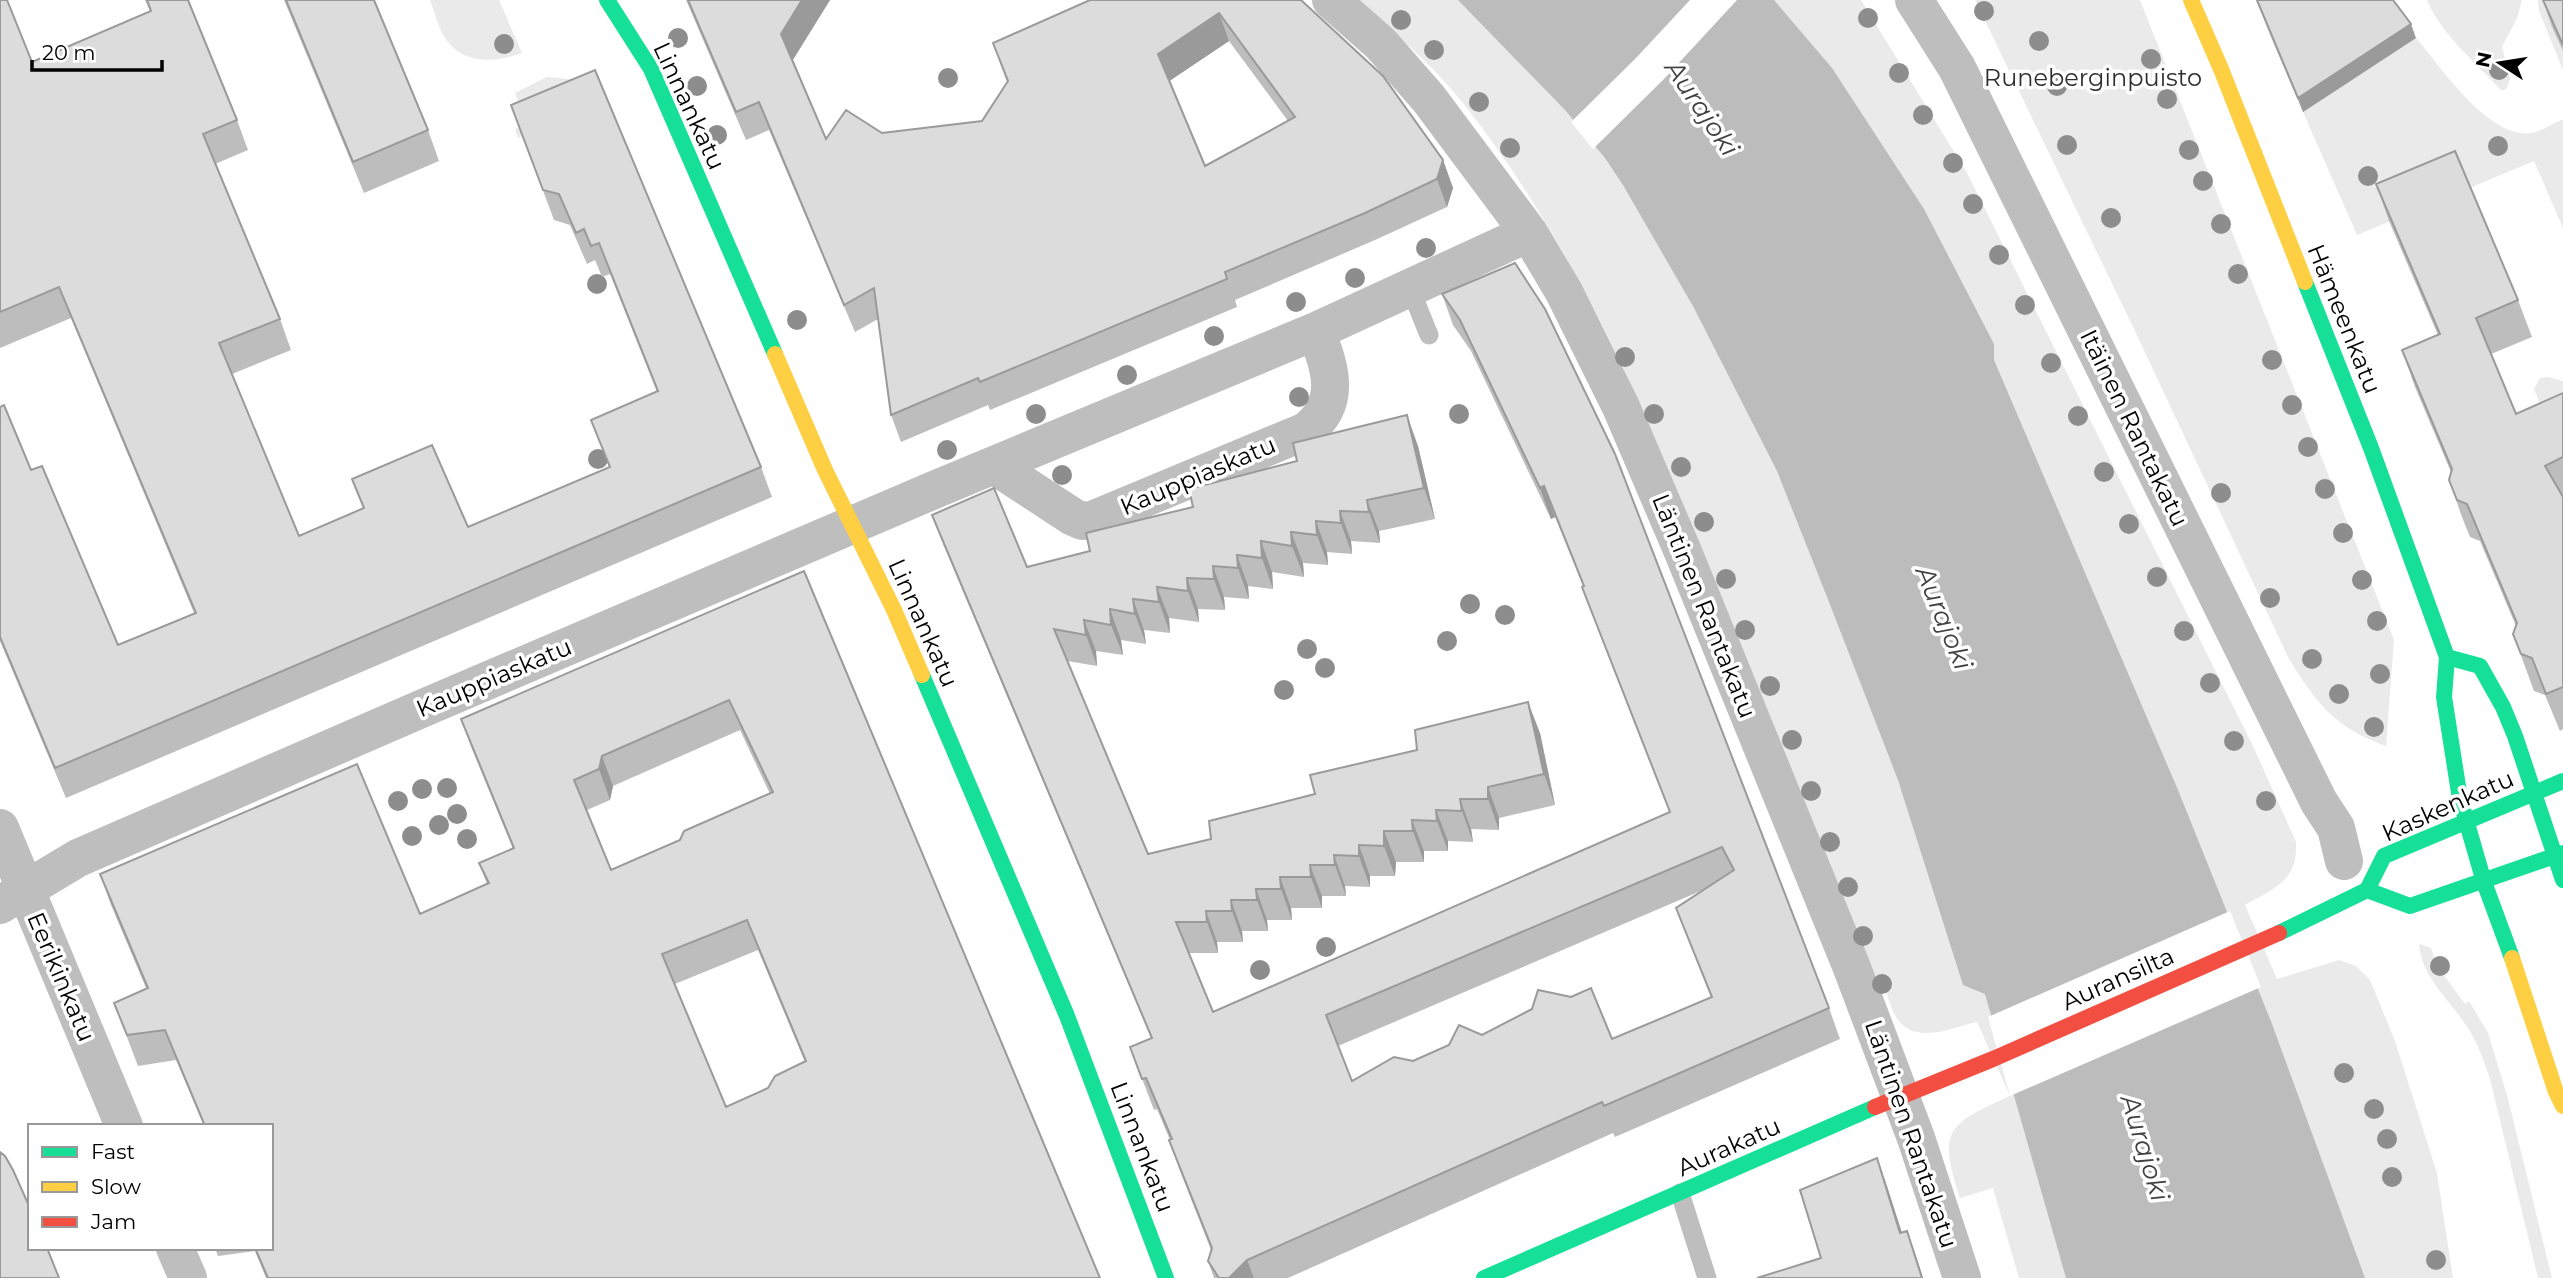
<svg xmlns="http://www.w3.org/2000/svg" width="2563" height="1278" viewBox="0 0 2563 1278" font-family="Montserrat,sans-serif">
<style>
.green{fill:#eaeaea}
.water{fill:#bcbcbc}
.pier{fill:#fff}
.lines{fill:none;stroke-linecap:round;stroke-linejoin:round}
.lane{stroke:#bebebe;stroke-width:19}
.street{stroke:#bebebe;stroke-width:38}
.fast{stroke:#16e098;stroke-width:16}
.slow{stroke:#ffcf43;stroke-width:16}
.jam{stroke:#f24e42;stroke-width:16}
.tree{fill:#8d8d8d}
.wall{fill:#bdbdbd;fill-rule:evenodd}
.shaded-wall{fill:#9a9a9a}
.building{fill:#dcdcdc;stroke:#9a9a9a;stroke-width:2;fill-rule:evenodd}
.labels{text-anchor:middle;stroke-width:7;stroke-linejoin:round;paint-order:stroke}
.park-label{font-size:24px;fill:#2f2f2f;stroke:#fff}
.street-label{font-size:24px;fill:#000;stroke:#fff}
.water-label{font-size:26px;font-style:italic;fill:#404040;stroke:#fff}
</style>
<rect width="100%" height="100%" fill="#fff"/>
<path class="green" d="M 430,0 L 499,0 L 522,53 C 498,62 466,65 448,42 C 439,32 435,12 430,0 Z
M 1358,0 L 1861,0 L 1967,173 L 2254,748 L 2296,842 C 2298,881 2274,888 2245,905 L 2277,979 L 2339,960 L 2356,966 L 2370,980 L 2395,1041 L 2437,1173 L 2453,1278 L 2019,1278 L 1993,1188 L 1960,1198 C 1937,1129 1948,1124 2010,1096 L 1977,1022 C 1953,1027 1918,1045 1898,1020 C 1892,1012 1889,999 1885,989 L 1874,991 C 1827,871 1780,751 1734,631 C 1662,448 1587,260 1463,103 C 1433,65 1394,33 1358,0 Z
M 1975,0 L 2140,0 L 2394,640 L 2386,746 C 2335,728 2315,702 2288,657 L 2134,329 Z
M 2427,0 L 2522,0 L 2517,18 L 2502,47 L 2510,78 L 2507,88 L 2502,91 C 2478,65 2440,33 2427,0 Z
M 2538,0 L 2563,0 L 2563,70 L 2539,11 Z
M 2416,38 C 2441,67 2489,140 2532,133 C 2542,131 2554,123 2563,119 L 2563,228 L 2534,161 L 2357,235 L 2303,112 Z
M 547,77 L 589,81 L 606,101 L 518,138 L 515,129 L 527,123 L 515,93 Z
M 2548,377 L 2563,381 L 2563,434 L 2544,413 L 2534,389 L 2540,378 Z
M 2419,944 L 2431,948 L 2435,960 L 2446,965 L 2443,974 L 2465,1004 L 2469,1001 L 2488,1033 L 2508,1099 L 2552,1278 L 2538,1278 L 2490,1079 C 2484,1061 2478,1044 2468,1028 C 2451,1001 2421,977 2419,944 Z"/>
<path class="water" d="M 1458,0 L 1774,0 L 1832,68 L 1924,209 L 1994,344 L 1994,360 L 2178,790 L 2272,1024 L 2365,1278 L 2066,1278 L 1985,994 L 1963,985 L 1898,780 L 1829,602 L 1777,471 L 1694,308 L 1623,185 L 1605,158 L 1565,110 Z"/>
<path class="pier" d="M 1690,0 L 1737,0 L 1663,80 L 1593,149 L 1571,122 L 1636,58 Z
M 2230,911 L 2261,987 L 2010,1096 L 1988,1017 Z"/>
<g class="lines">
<path class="lane" d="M 1410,288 L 1429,335
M 1680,1193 L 1707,1278"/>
<path class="street" d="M 1331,0 L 1381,44 L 1429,99 L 1529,233 L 1564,292 L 1621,407 L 1683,552 L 1852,968 L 1916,1138 L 1962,1278
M 1914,0 L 1957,68 L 2319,802 L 2336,828 L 2344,861
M 995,466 L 1073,517 L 1082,521 L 1092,520 L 1306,431 C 1343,403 1330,367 1316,331
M 0,828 L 124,1126
M 0,905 L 78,858 L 428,706 L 934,490 L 1316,331 L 1529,233
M 175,1248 L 188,1278"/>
<path class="fast" d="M 607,0 L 651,69 L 775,354
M 2305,282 L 2371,448 L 2447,657 L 2444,697 L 2460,799 L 2484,882 L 2512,958
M 2447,657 L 2480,666 L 2503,707 L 2515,736 L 2563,880
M 922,675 L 1067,1016 L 1166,1278
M 2367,890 L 2410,906 L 2563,853
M 2279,933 L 2367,890 L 2384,856 L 2563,781
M 1484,1278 L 1875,1107"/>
<path class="slow" d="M 2191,0 L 2221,69 L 2305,282
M 775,354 L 825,470 L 894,610 L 922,675
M 2512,958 L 2556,1092 L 2563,1106"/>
<path class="jam" d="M 1875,1107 L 1993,1059 L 2279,933"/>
</g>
<g class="tree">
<circle cx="1984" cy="11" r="10"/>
<circle cx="1868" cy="18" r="10"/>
<circle cx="1401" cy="20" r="10"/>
<circle cx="678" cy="38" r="10"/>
<circle cx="2039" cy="41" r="10"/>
<circle cx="504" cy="44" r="10"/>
<circle cx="1434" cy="50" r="10"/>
<circle cx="2151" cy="59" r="10"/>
<circle cx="2499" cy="70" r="10"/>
<circle cx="1899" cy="73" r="10"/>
<circle cx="948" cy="78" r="10"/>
<circle cx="697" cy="86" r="10"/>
<circle cx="2057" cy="86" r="10"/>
<circle cx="2167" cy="99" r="10"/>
<circle cx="1479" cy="102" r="10"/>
<circle cx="1923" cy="115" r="10"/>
<circle cx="717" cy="135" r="10"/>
<circle cx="2067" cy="145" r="10"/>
<circle cx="2498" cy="146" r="10"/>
<circle cx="1510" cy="148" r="10"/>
<circle cx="2189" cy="150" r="10"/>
<circle cx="1953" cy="163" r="10"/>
<circle cx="2368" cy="176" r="10"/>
<circle cx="2203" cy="181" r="10"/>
<circle cx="1973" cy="204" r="10"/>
<circle cx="2111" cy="218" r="10"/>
<circle cx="2221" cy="224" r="10"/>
<circle cx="1426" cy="248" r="10"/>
<circle cx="1999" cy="255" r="10"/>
<circle cx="2238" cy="274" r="10"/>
<circle cx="1355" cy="278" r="10"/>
<circle cx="597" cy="284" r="10"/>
<circle cx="1296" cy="302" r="10"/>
<circle cx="2025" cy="305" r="10"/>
<circle cx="797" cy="320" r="10"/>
<circle cx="1214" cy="336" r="10"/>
<circle cx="1625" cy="357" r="10"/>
<circle cx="2272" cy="360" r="10"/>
<circle cx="2051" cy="363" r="10"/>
<circle cx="1127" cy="375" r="10"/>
<circle cx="1299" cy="397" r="10"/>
<circle cx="2292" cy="405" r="10"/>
<circle cx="1036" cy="414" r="10"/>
<circle cx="1459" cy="414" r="10"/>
<circle cx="1654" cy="414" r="10"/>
<circle cx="2078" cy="416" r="10"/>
<circle cx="2308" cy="447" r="10"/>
<circle cx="947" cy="450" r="10"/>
<circle cx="598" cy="459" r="10"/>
<circle cx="1681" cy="467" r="10"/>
<circle cx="2104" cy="472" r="10"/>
<circle cx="1062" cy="475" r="10"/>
<circle cx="2325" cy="489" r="10"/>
<circle cx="2221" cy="493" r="10"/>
<circle cx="1704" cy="522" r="10"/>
<circle cx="2129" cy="524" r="10"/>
<circle cx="2343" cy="533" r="10"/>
<circle cx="2157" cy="577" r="10"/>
<circle cx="1726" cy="579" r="10"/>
<circle cx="2362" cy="580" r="10"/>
<circle cx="2270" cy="598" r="10"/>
<circle cx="1470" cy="604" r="10"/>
<circle cx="1505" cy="615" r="10"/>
<circle cx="2377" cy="621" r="10"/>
<circle cx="1745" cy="630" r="10"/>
<circle cx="2184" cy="631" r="10"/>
<circle cx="1447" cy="641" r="10"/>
<circle cx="1307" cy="649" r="10"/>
<circle cx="2312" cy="659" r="10"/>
<circle cx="1325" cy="668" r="10"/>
<circle cx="2380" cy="674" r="10"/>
<circle cx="2210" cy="683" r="10"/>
<circle cx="1770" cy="686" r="10"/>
<circle cx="1284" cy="690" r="10"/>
<circle cx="2339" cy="694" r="10"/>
<circle cx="2374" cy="727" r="10"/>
<circle cx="1792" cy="740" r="10"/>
<circle cx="2234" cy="741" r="10"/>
<circle cx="447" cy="788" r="10"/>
<circle cx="422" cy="789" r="10"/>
<circle cx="1811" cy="791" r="10"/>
<circle cx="398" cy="801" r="10"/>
<circle cx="2266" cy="801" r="10"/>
<circle cx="457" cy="814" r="10"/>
<circle cx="439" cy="825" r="10"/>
<circle cx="412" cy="836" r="10"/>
<circle cx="467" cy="839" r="10"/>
<circle cx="1830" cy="842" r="10"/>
<circle cx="1848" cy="887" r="10"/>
<circle cx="1863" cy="936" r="10"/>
<circle cx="1326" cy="947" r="10"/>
<circle cx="2440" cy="966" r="10"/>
<circle cx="1260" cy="970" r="10"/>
<circle cx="1882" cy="984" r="10"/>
<circle cx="2344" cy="1073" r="10"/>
<circle cx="2374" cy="1109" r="10"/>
<circle cx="2387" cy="1139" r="10"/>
<circle cx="2392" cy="1177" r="10"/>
<circle cx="2436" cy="1260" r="10"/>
</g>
<path class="wall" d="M 0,0 L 32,62 L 150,11 L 145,0 L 188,0 L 237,120 L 248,150 L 215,164 L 280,319 L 291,350 L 232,374 L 299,536 L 363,508 L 352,479 L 468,527 L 609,467 L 591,420 L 657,392 L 610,274 L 602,277 L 595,260 L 587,264 L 570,225 L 554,220 L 511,105 L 761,467 L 772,497 L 66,798 L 0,641 L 0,407 L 118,645 L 194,613 L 71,318 L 0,348 Z
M 284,0 L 374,0 L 428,130 L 439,161 L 364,193 Z
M 686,0 L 830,0 L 793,60 L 826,139 L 982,121 L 1007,82 L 993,43 L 1301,0 L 1443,160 L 1453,188 L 1447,207 L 1375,240 L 1235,300 L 1237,307 L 990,410 L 988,405 L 901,442 L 891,415 L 878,319 L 855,332 L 769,130 L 746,140 ZM 1229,41 L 1288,121 L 1205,166 L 1169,81 Z
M 2256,0 L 2416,38 L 2303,112 L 2274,44 Z
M 2543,0 L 2563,0 L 2563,51 L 2552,27 Z
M 2376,184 L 2518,300 L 2532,337 L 2491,354 L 2516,414 L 2563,393 L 2563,729 L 2560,731 L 2545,695 L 2534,691 L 2513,634 L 2516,626 L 2480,541 L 2470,537 L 2462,517 L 2449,480 L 2451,472 L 2415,387 L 2402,350 L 2438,335 L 2389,221 Z
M 1515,263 L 1829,1008 L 1840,1039 L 1615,1137 L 1613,1133 L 1288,1278 L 1214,1278 L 1208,1261 L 1211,1250 L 1180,1171 L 1169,1140 L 1170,1140 L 1157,1109 L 1154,1110 L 1130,1047 L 1151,1038 L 944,546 L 932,515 L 1027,567 L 1090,551 L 1193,507 L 1418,446 L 1435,519 L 1379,531 L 1380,543 L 1351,541 L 1352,554 L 1327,552 L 1328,565 L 1303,563 L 1304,577 L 1272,572 L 1273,589 L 1248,586 L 1249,599 L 1224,597 L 1225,610 L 1198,609 L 1199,622 L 1169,618 L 1170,633 L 1144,630 L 1146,644 L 1121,640 L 1123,655 L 1096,651 L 1097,666 L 1067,661 L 1148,854 L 1211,839 L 1315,794 L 1540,733 L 1555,805 L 1499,818 L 1499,830 L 1471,829 L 1473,842 L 1448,841 L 1448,851 L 1424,851 L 1424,862 L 1396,862 L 1395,876 L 1370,876 L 1370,887 L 1345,886 L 1346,896 L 1322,896 L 1322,908 L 1291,908 L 1292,920 L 1267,920 L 1268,931 L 1242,931 L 1243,942 L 1217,942 L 1218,953 L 1188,953 L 1213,1012 L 1670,812 L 1594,617 L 1582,587 L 1583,586 L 1555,517 L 1551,519 L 1471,351 L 1453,325 L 1442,294 ZM 1703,890 L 1676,908 L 1711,997 L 1612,1039 L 1482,1035 L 1413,1061 L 1352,1081 L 1338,1046 Z
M 804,571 L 1100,1278 L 266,1278 L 255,1251 L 218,1256 L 215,1248 L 271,1248 L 271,1126 L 204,1126 L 176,1060 L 138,1066 L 114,1003 L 146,988 L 111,905 L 100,874 L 420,914 L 487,884 L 479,863 L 513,849 L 472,749 L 461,719 ZM 740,730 L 770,794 L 680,840 L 611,870 L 587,810 L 610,800 L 613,786 ZM 758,950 L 805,1062 L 768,1088 L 726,1107 L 675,984 Z"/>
<path class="shaded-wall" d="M 802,0 L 830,0 L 792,61 L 781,34 Z
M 1219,13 L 1229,41 L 1168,82 L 1158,54 Z
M 2411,24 L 2416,38 L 2303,112 L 2298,98 Z
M 1443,160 L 1453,188 L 1447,207 L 1437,179 Z
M 1407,415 L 1418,446 L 1435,519 L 1424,488 Z
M 1544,486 L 1555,517 L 1551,519 L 1540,488 Z
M 1367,500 L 1379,531 L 1380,543 L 1369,512 Z
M 1340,511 L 1351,541 L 1352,554 L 1341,523 Z
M 1316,521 L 1327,552 L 1328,565 L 1317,535 Z
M 1291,532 L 1303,563 L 1304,577 L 1292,546 Z
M 1261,541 L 1272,572 L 1273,589 L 1262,558 Z
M 1237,555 L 1248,586 L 1249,599 L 1238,568 Z
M 1213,566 L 1224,597 L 1225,610 L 1214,579 Z
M 1187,578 L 1198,609 L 1199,622 L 1188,591 Z
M 1157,587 L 1169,618 L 1170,633 L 1159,602 Z
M 1133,599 L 1144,630 L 1146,644 L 1135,614 Z
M 1110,609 L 1121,640 L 1123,655 L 1111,625 Z
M 1084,620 L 1096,651 L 1097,666 L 1086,635 Z
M 1528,702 L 1540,733 L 1555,805 L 1544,774 Z
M 602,756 L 613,786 L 610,800 L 599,769 Z
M 1488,787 L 1499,818 L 1499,830 L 1488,799 Z
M 1460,799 L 1471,829 L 1473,842 L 1462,811 Z
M 1436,810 L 1448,841 L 1448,851 L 1437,821 Z
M 1412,820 L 1424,851 L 1424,862 L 1413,831 Z
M 1384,831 L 1396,862 L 1395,876 L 1384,846 Z
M 1359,845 L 1370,876 L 1370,887 L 1359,856 Z
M 1334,855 L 1345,886 L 1346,896 L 1335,865 Z
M 1310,865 L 1322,896 L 1322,908 L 1311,877 Z
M 1280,877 L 1291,908 L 1292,920 L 1281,889 Z
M 1256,889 L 1267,920 L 1268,931 L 1257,900 Z
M 1231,900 L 1242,931 L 1243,942 L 1232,911 Z
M 1206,911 L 1217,942 L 1218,953 L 1207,922 Z
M 1877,1158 L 1887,1186 L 1911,1261 L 1900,1233 Z
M 1907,1231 L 1917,1259 L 1923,1278 L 1922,1278 Z
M 1247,1260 L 1254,1278 L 1229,1278 Z"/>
<path class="building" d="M 0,0 L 7,0 L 32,62 L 151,11 L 147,0 L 188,0 L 237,120 L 203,134 L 280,319 L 219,343 L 299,536 L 364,508 L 352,479 L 432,445 L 468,527 L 610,467 L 591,420 L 658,391 L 599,243 L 591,246 L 584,229 L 576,233 L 559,194 L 543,190 L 511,105 L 595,70 L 761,467 L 55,768 L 0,637 L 0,407 L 4,405 L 31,470 L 42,466 L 118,645 L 196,613 L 59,287 L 0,312 Z
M 286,0 L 374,0 L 428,130 L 353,162 Z
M 688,0 L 802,0 L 781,34 L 826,139 L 846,110 L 882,133 L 982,121 L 1008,81 L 993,43 L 1090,0 L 1301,0 L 1383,76 L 1443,160 L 1437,179 L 1365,213 L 1225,272 L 1227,279 L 980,382 L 978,378 L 891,415 L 874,288 L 844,305 L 759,102 L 736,112 ZM 1219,13 L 1295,117 L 1205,166 L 1158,54 Z
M 2257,0 L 2393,0 L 2411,24 L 2298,98 Z
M 2543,0 L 2563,0 L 2563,45 Z
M 2455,151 L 2518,300 L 2476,318 L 2516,414 L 2563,393 L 2563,457 L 2545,466 L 2563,497 L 2563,687 L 2546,694 L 2532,658 L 2521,654 L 2513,634 L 2517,623 L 2467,504 L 2457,500 L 2449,480 L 2452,469 L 2402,350 L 2440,334 L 2376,184 Z
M 1515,263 L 1545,309 L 1615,454 L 1829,1008 L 1604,1106 L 1602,1102 L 1247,1260 L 1229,1278 L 1219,1278 L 1208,1261 L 1212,1248 L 1169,1140 L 1172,1139 L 1146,1078 L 1142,1079 L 1130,1047 L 1152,1038 L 932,515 L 994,488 L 1027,567 L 1090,551 L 1086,533 L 1193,507 L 1189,489 L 1297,461 L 1293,443 L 1407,415 L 1424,488 L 1367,500 L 1369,512 L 1340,511 L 1341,523 L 1316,521 L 1317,535 L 1291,532 L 1292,546 L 1261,541 L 1262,558 L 1237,555 L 1238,568 L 1213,566 L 1214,579 L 1187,578 L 1188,591 L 1157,587 L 1159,602 L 1133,599 L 1135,614 L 1110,609 L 1111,625 L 1084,620 L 1086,635 L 1054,629 L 1148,854 L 1211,839 L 1209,821 L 1315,794 L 1310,775 L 1417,750 L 1415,730 L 1528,702 L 1544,774 L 1488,787 L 1488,799 L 1460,799 L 1462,811 L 1436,810 L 1437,821 L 1412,820 L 1413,831 L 1384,831 L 1384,846 L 1359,845 L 1359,856 L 1334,855 L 1335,865 L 1310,865 L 1311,877 L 1280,877 L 1281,889 L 1256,889 L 1257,900 L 1231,900 L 1232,911 L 1206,911 L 1207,922 L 1176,922 L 1213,1012 L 1670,812 L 1582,587 L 1584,586 L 1544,486 L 1540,488 L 1460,320 L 1442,294 ZM 1722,847 L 1734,870 L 1676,908 L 1712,997 L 1612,1039 L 1591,988 L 1571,997 L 1538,990 L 1532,1009 L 1482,1035 L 1459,1025 L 1449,1045 L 1413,1061 L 1394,1057 L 1352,1081 L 1326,1015 Z
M 804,571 L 1100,1278 L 268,1278 L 255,1248 L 271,1248 L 271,1126 L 205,1126 L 165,1030 L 127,1035 L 114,1003 L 148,988 L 100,874 L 357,764 L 420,914 L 489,883 L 479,863 L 514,848 L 461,719 ZM 729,700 L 773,792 L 684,831 L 680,840 L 611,870 L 574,780 L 599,769 L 602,756 ZM 747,920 L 806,1061 L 775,1076 L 768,1088 L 726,1107 L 662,954 Z
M 0,1152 L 5,1156 L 13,1170 L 30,1208 L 30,1248 L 47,1248 L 59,1278 L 0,1278 Z
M 1877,1158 L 1900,1233 L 1907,1231 L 1922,1278 L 1757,1278 L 1821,1258 L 1800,1190 Z"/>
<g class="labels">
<g class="park-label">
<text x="2093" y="86">Runeberginpuisto</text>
</g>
<g class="street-label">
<text transform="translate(689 106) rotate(65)" y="8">Linnankatu</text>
<text transform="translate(2344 319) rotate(68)" y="8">Hämeenkatu</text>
<text transform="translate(2134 428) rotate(64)" y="8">Itäinen Rantakatu</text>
<text transform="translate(1198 476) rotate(-23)" y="8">Kauppiaskatu</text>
<text transform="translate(1704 606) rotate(68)" y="8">Läntinen Rantakatu</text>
<text transform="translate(923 623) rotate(66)" y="8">Linnankatu</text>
<text transform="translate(494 678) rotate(-23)" y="8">Kauppiaskatu</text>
<text transform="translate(2448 806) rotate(-24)" y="8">Kaskenkatu</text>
<text transform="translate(61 977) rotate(67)" y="8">Eerikinkatu</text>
<text transform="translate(2118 979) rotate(-24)" y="8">Auransilta</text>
<text transform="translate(1911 1134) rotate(71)" y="8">Läntinen Rantakatu</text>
<text transform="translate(1142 1147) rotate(69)" y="8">Linnankatu</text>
<text transform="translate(1729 1147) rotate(-24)" y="8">Aurakatu</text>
</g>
<g class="water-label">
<text transform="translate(1702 108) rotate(56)" y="9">Aurajoki</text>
<text transform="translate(1944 618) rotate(68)" y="9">Aurajoki</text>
<text transform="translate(2145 1148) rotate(73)" y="9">Aurajoki</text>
</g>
</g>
<rect x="28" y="1124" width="245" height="126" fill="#ffffff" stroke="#999999" stroke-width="2"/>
<rect x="42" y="1147" width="35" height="10" fill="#16e098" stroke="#999999" stroke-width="2"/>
<text x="91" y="1159" font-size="21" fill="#000000">Fast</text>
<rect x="42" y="1182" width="35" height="10" fill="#ffcf43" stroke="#999999" stroke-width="2"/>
<text x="91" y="1194" font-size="21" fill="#000000">Slow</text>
<rect x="42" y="1217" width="35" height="10" fill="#f24e42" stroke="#999999" stroke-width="2"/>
<text x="91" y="1229" font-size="21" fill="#000000">Jam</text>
<g transform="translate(2500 63) rotate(282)" stroke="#ffffff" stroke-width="5" paint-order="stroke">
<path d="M0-5L12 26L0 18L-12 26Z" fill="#000000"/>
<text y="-10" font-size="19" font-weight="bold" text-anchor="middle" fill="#000000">N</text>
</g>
<path d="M32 60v10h130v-10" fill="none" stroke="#000000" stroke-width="3.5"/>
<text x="42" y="60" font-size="21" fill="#000000" stroke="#ffffff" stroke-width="5" paint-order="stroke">20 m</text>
</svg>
